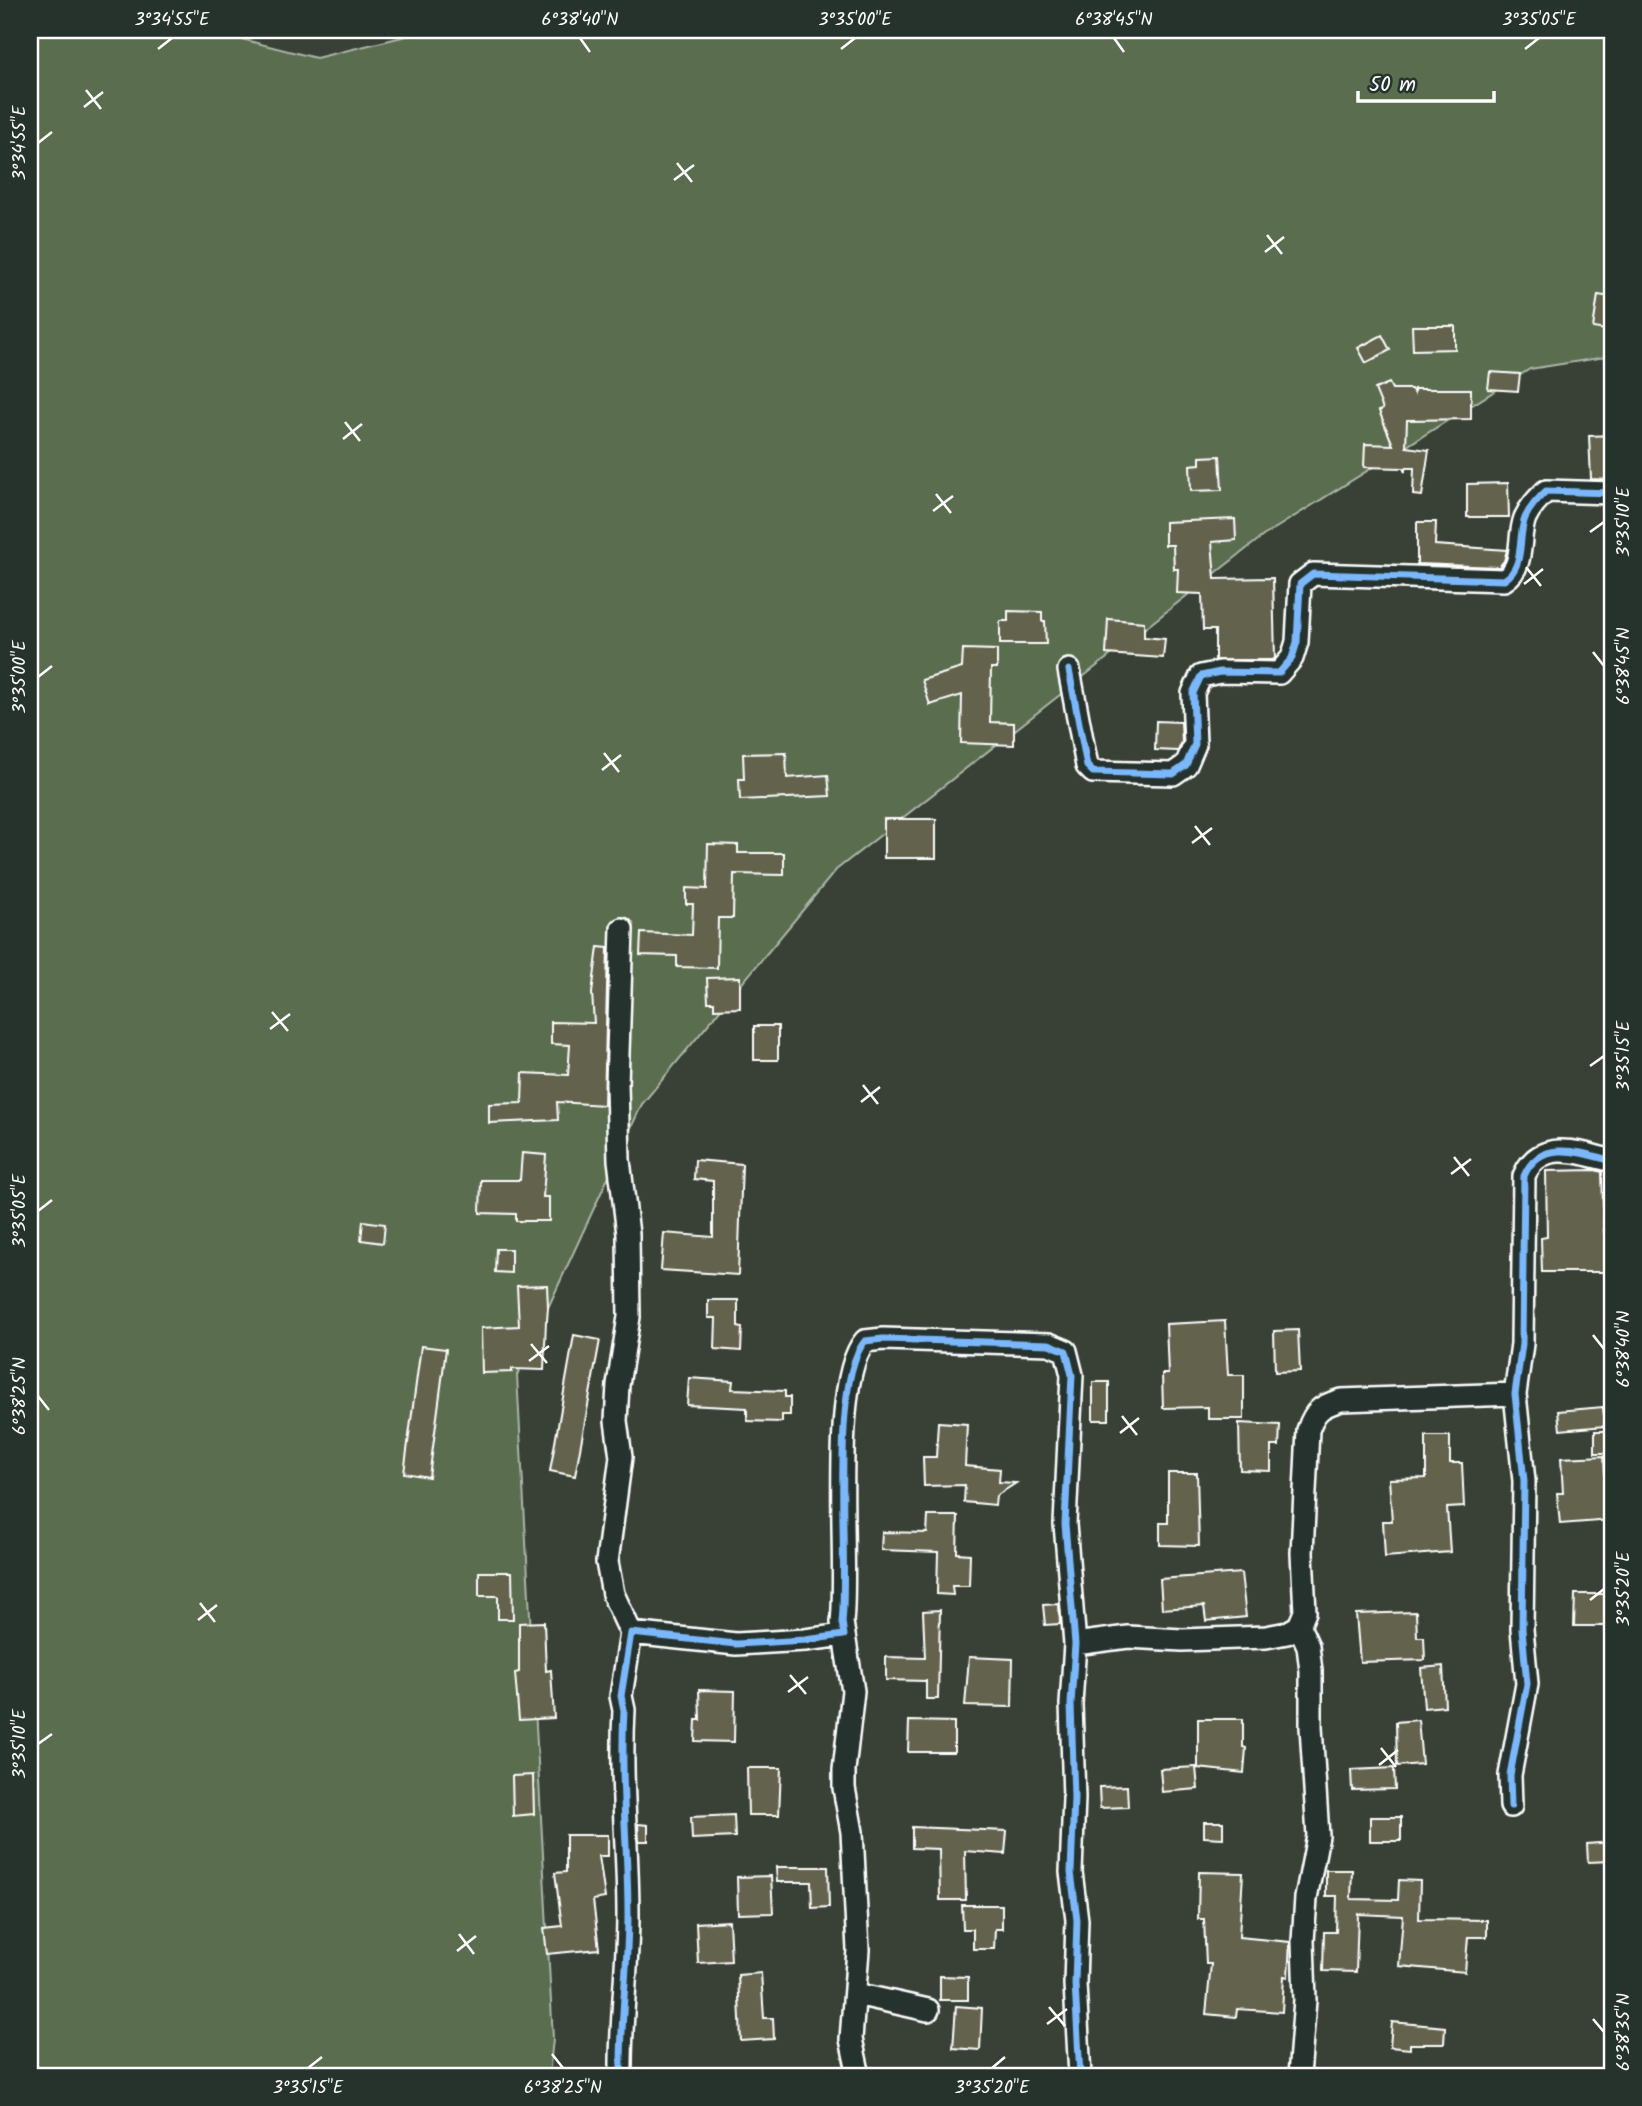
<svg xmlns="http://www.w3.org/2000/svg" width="1642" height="2106" viewBox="0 0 1642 2106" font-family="Kalam,sans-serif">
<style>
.green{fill:#5a6d50;stroke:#acb6a8;stroke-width:2}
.building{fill:#64634e;stroke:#fff;stroke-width:2}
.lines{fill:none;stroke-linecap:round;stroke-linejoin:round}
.street-casing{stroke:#fff;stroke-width:26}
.street{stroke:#26332d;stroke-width:21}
.cycleway-casing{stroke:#26332d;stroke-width:11}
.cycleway{stroke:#7ab7fb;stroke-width:7}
.ticks{fill:none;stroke:#fff;stroke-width:2.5}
.neatline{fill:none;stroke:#fff;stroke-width:2.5}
.ticks-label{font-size:18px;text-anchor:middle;fill:#fff}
</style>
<rect width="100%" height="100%" fill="#394137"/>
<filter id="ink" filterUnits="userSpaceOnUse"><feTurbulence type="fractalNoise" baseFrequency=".0143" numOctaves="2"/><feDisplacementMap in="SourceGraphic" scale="14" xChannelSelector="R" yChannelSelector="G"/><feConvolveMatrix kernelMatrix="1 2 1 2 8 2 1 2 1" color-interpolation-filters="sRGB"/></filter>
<g filter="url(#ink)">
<path class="green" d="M 30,30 L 206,30 L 316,58 L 431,30 L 1612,30 L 1612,356 L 1530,369 L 1263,536 L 836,870 L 642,1104 L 517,1375 L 553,2039 L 549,2076 L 30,2076 Z"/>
<path class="building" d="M 1598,295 L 1612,297 L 1612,331 L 1593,328 Z
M 1412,326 L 1455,326 L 1455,349 L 1413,350 Z
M 1382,335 L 1390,350 L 1366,363 L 1358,348 Z
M 1490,372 L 1520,374 L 1518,391 L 1488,389 Z
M 1389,383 L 1392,389 L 1411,389 L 1414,393 L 1414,389 L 1471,389 L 1471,419 L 1407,420 L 1406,447 L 1429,450 L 1422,496 L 1413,495 L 1414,468 L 1405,468 L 1405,472 L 1403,468 L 1364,467 L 1365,444 L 1393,445 L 1379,411 L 1383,409 L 1375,389 Z
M 1612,435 L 1612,480 L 1591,479 L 1589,436 Z
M 1220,456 L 1222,490 L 1191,491 L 1190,465 L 1200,464 L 1200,457 Z
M 1508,483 L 1509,517 L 1467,517 L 1467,484 Z
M 1235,519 L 1236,540 L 1212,542 L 1215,579 L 1273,578 L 1275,658 L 1273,660 L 1215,660 L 1215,630 L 1203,630 L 1202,594 L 1177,593 L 1178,569 L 1174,569 L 1173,545 L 1165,545 L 1165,522 Z
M 1417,522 L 1436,522 L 1435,545 L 1507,550 L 1504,561 L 1499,567 L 1417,564 Z
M 1008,611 L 1042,612 L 1042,621 L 1045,621 L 1046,644 L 1000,644 L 1000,621 L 1008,621 Z
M 1108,619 L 1144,622 L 1144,637 L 1165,639 L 1163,658 L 1106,654 Z
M 963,649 L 997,650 L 997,668 L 991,668 L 990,722 L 1014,723 L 1014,745 L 961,743 L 962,695 L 930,705 L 922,680 L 962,668 Z
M 1156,721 L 1181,722 L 1182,742 L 1178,751 L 1155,750 Z
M 786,753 L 787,778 L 828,775 L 830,796 L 740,800 L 739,779 L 744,779 L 743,754 Z
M 884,819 L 936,819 L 936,858 L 884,858 Z
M 708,844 L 738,845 L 738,853 L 784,853 L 784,875 L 734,874 L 733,918 L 718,918 L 717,968 L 677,967 L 677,956 L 640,955 L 641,933 L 692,935 L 693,904 L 686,904 L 686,888 L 707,889 Z
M 598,947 L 608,948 L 604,1105 L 557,1102 L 558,1120 L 489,1123 L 489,1104 L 522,1103 L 523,1073 L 568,1075 L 570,1045 L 551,1044 L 551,1022 L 594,1023 L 592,993 Z
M 740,977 L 740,1008 L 714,1009 L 714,1002 L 708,1002 L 707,978 Z
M 754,1026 L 778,1026 L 778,1060 L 754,1060 Z
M 522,1153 L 546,1155 L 543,1197 L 549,1197 L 549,1221 L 516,1221 L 516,1214 L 480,1213 L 481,1180 L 520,1180 Z
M 695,1160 L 742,1164 L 738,1275 L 661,1270 L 664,1233 L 713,1237 L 713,1181 L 694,1179 Z
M 1595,1170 L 1602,1172 L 1604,1232 L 1612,1232 L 1612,1272 L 1542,1272 L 1541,1238 L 1547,1237 L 1546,1171 Z
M 363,1221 L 385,1224 L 383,1243 L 361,1240 Z
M 496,1249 L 511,1249 L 511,1273 L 495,1272 Z
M 547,1285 L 548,1307 L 547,1321 L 546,1321 L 544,1370 L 512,1369 L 512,1372 L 482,1373 L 481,1328 L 519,1326 L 517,1286 Z
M 708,1300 L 738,1300 L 738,1327 L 742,1328 L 741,1351 L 715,1349 L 716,1318 L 708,1318 Z
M 1225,1321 L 1228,1375 L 1244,1375 L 1244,1419 L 1208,1419 L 1208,1407 L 1163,1408 L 1162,1374 L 1168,1374 L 1166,1324 Z
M 1298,1330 L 1300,1371 L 1275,1372 L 1274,1331 Z
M 574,1335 L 600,1340 L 575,1476 L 550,1471 Z
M 421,1346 L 446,1349 L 429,1477 L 404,1473 Z
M 689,1378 L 733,1381 L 732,1389 L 785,1391 L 785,1397 L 790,1397 L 790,1415 L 782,1415 L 782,1422 L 747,1421 L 747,1408 L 687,1405 Z
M 1093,1382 L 1109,1382 L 1109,1420 L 1093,1420 Z
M 1603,1407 L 1605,1426 L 1560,1430 L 1558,1411 Z
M 938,1422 L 967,1424 L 965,1466 L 1000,1469 L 999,1482 L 1016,1483 L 996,1496 L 995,1505 L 964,1502 L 965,1485 L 924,1486 L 923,1457 L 936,1457 Z
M 1239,1423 L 1280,1425 L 1279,1446 L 1271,1446 L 1271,1471 L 1240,1470 Z
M 1595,1431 L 1612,1431 L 1612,1453 L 1595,1453 Z
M 1426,1436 L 1450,1436 L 1450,1463 L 1462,1463 L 1464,1507 L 1447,1508 L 1450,1552 L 1385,1557 L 1383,1521 L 1392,1521 L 1389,1479 L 1426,1478 Z
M 1604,1456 L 1606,1490 L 1612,1489 L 1612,1520 L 1560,1524 L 1557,1493 L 1563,1493 L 1561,1458 Z
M 1168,1473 L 1197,1473 L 1199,1546 L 1160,1545 L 1160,1523 L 1168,1523 Z
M 928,1516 L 958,1516 L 957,1553 L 970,1554 L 969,1586 L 952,1586 L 953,1595 L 937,1594 L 938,1552 L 881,1550 L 882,1532 L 927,1533 Z
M 479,1572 L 512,1572 L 513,1619 L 498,1619 L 498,1596 L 479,1596 Z
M 1241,1573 L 1246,1617 L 1206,1621 L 1204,1606 L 1162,1609 L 1160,1579 Z
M 1575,1594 L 1612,1594 L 1612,1626 L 1574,1626 Z
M 1059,1604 L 1060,1624 L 1045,1625 L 1043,1605 Z
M 940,1610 L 938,1699 L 926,1699 L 926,1681 L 886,1680 L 886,1657 L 925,1658 L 923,1611 Z
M 1416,1612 L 1417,1637 L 1424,1637 L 1425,1660 L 1360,1662 L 1356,1614 Z
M 544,1622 L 546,1671 L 551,1670 L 554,1718 L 519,1720 L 515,1673 L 519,1672 L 519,1623 Z
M 969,1657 L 1013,1659 L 1012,1707 L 965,1706 Z
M 1443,1666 L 1445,1706 L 1424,1708 L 1421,1668 Z
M 699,1690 L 735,1691 L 734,1742 L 695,1741 L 696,1720 L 700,1720 Z
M 1198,1719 L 1243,1719 L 1243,1747 L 1246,1748 L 1244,1773 L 1198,1768 Z
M 1418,1720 L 1422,1764 L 1397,1766 L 1396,1722 Z
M 909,1721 L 954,1722 L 954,1752 L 908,1752 Z
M 1196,1767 L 1198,1789 L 1162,1792 L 1160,1769 Z
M 747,1768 L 781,1768 L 779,1815 L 748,1815 Z
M 1394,1768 L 1395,1789 L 1352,1790 L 1351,1770 Z
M 533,1775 L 534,1814 L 513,1816 L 512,1776 Z
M 1127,1786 L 1128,1807 L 1100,1808 L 1099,1787 Z
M 734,1815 L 735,1837 L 692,1839 L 691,1817 Z
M 1370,1817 L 1401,1817 L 1401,1841 L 1370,1841 Z
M 1204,1822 L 1223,1822 L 1223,1838 L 1204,1837 Z
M 638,1824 L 648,1825 L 648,1841 L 639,1841 Z
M 912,1827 L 1007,1831 L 1005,1854 L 965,1851 L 966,1900 L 940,1900 L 939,1849 L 912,1848 Z
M 566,1835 L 608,1835 L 608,1856 L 599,1856 L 605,1898 L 593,1900 L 599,1949 L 547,1954 L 544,1928 L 562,1926 L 555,1873 L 566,1872 Z
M 1612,1842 L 1612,1861 L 1588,1862 L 1587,1844 Z
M 776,1867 L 828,1867 L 829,1907 L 812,1908 L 811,1882 L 777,1882 Z
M 1326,1870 L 1352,1870 L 1351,1899 L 1398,1900 L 1399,1880 L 1420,1881 L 1419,1919 L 1487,1920 L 1487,1937 L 1468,1937 L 1465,1972 L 1399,1966 L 1403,1916 L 1358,1914 L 1356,1972 L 1323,1971 L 1324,1932 L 1336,1932 L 1337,1896 L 1326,1896 Z
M 1199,1872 L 1243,1873 L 1239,1937 L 1290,1942 L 1288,1977 L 1284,1976 L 1282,2012 L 1237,2009 L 1236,2017 L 1206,2014 L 1211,1964 L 1206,1964 L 1204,1919 L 1198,1919 Z
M 771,1876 L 773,1913 L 738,1914 L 737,1877 Z
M 962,1905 L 1002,1905 L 1002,1929 L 995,1929 L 994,1949 L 973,1949 L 973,1929 L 963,1929 Z
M 729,1921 L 731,1961 L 698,1963 L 696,1923 Z
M 761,1973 L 764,2018 L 773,2018 L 774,2039 L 741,2041 L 738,1975 Z
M 940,1976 L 968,1977 L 968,2000 L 940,2000 Z
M 956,2006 L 982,2008 L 980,2050 L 953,2048 Z
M 1392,2022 L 1445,2027 L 1444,2044 L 1410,2044 L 1410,2049 L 1390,2047 Z"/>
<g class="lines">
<g class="street-casing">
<path id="street" d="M 1069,670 L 1087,766 L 1093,772 L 1173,774 L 1186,765 L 1195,744 L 1193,693 L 1201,676 L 1220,672 L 1279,673 L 1292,658 L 1297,642 L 1300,584 L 1313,574 L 1504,580 C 1526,566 1517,538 1525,518 C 1530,507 1537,500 1546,491 L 1612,493
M 622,929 L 617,1084 L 619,1160 L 628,1234 L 629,1317 L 618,1385 L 616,1421 L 621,1457 L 607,1562 L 613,1594 L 631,1633
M 844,1635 L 853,1691 L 844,1770 L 844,1788 L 852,1832 L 858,1950 L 851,2039 L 859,2076
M 1075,1644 L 1128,1637 L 1182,1640 L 1266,1637 L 1287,1633 L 1299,1626 L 1305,1612 L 1302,1553 L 1308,1430 C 1315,1410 1321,1406 1341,1400 L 1515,1394
M 1511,1806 L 1510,1775 L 1527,1684 L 1522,1629 L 1524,1481 L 1515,1394 L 1522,1344 L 1524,1176 C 1540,1137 1582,1153 1612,1161
M 856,1994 L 928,2010
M 621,2076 C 620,2022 628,1969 628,1915 C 628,1846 620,1780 624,1710 L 621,1696 L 631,1633 L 736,1644 L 805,1640 L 844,1635 L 842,1622 C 849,1561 829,1382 865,1341 L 883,1339 L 1049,1344 L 1066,1351 L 1072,1375 L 1065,1524 L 1075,1644 L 1071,1704 L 1074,1798 L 1071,1872 L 1077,1920 L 1075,1984 L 1080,2076
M 1299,2076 L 1305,2000 L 1303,1941 L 1306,1898 L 1318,1836 L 1311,1727 L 1311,1671 L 1308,1646 L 1299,1626"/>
</g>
<use href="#street" class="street"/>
<g class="cycleway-casing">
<path id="cycleway" d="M 1069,670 L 1087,766 L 1093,772 L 1173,774 L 1186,765 L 1195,744 L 1193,693 L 1201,676 L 1220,672 L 1279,673 L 1292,658 L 1297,642 L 1300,584 L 1313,574 L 1504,580 C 1526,566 1517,538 1525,518 C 1530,507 1537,500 1546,491 L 1612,493
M 1511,1806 L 1510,1775 L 1527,1684 L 1522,1629 L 1524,1481 L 1515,1394 L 1522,1344 L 1524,1176 C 1540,1137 1582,1153 1612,1161
M 621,2076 C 620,2022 628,1969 628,1915 C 628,1846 620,1780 624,1710 L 621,1696 L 631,1633 L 736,1644 L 805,1640 L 844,1635 L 842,1622 C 849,1561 829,1382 865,1341 L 883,1339 L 1049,1344 L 1066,1351 L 1072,1375 L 1065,1524 L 1075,1644 L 1071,1704 L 1074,1798 L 1071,1872 L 1077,1920 L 1075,1984 L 1080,2076"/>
</g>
<use href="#cycleway" class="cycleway"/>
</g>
</g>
<path class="ticks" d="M 580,38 L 590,52M 1114,38 L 1124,52M 158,49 L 172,38M 841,49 L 855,38M 1525,49 L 1539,38M 86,90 L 101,109M 84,107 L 103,92M 38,143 L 52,132M 677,163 L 692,182M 674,180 L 694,165M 1267,235 L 1282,254M 1265,252 L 1284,237M 345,422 L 360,441M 343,439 L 362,424M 936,494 L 951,513M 933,511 L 953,496M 1590,532 L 1604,522M 1526,567 L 1541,586M 1524,584 L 1543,569M 1593,652 L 1604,666M 38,677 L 52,666M 604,753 L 619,772M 602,770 L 621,755M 1195,826 L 1210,845M 1192,843 L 1212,828M 272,1012 L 288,1031M 270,1029 L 290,1014M 1590,1066 L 1604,1056M 863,1085 L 878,1104M 861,1102 L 880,1087M 1454,1157 L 1469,1176M 1451,1174 L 1471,1159M 38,1211 L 52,1200M 1593,1335 L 1604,1349M 531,1344 L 547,1363M 529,1361 L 549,1346M 38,1396 L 49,1410M 1122,1416 L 1137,1435M 1120,1433 L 1139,1418M 1590,1600 L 1604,1589M 200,1603 L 215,1622M 198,1620 L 217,1605M 790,1675 L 806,1694M 788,1692 L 808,1677M 38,1744 L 52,1734M 1381,1748 L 1396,1767M 1379,1765 L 1398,1750M 459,1934 L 474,1954M 457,1951 L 476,1936M 1049,2007 L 1065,2026M 1593,2019 L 1604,2032M 1047,2024 L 1067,2009M 552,2054 L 563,2068M 308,2068 L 322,2057M 992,2068 L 1005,2057"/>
<rect width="1642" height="2106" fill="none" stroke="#26332d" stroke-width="77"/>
<path d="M1358 91v10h136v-10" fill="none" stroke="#ffffff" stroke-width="3.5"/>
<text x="1369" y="91" font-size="21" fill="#ffffff" stroke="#26332d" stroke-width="5" paint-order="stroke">50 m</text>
<rect x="38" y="38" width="1566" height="2030" class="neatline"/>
<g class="ticks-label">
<text x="172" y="25">3°34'55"E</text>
<text x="580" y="25">6°38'40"N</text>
<text x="855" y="25">3°35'00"E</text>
<text x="1114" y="25">6°38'45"N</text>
<text x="1539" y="25">3°35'05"E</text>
<text transform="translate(19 143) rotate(-90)" y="6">3°34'55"E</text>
<text transform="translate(1623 522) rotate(-90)" y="6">3°35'10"E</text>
<text transform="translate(1623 666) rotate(-90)" y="6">6°38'45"N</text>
<text transform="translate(19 677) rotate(-90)" y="6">3°35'00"E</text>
<text transform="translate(1623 1056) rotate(-90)" y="6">3°35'15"E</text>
<text transform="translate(19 1211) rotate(-90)" y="6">3°35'05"E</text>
<text transform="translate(1623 1349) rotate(-90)" y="6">6°38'40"N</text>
<text transform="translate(19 1396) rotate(-90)" y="6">6°38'25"N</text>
<text transform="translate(1623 1589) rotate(-90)" y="6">3°35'20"E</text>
<text transform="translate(19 1744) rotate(-90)" y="6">3°35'10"E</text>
<text transform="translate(1623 2032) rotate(-90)" y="6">6°38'35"N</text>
<text x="308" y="2093">3°35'15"E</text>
<text x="563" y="2093">6°38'25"N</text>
<text x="992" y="2093">3°35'20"E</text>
</g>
</svg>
